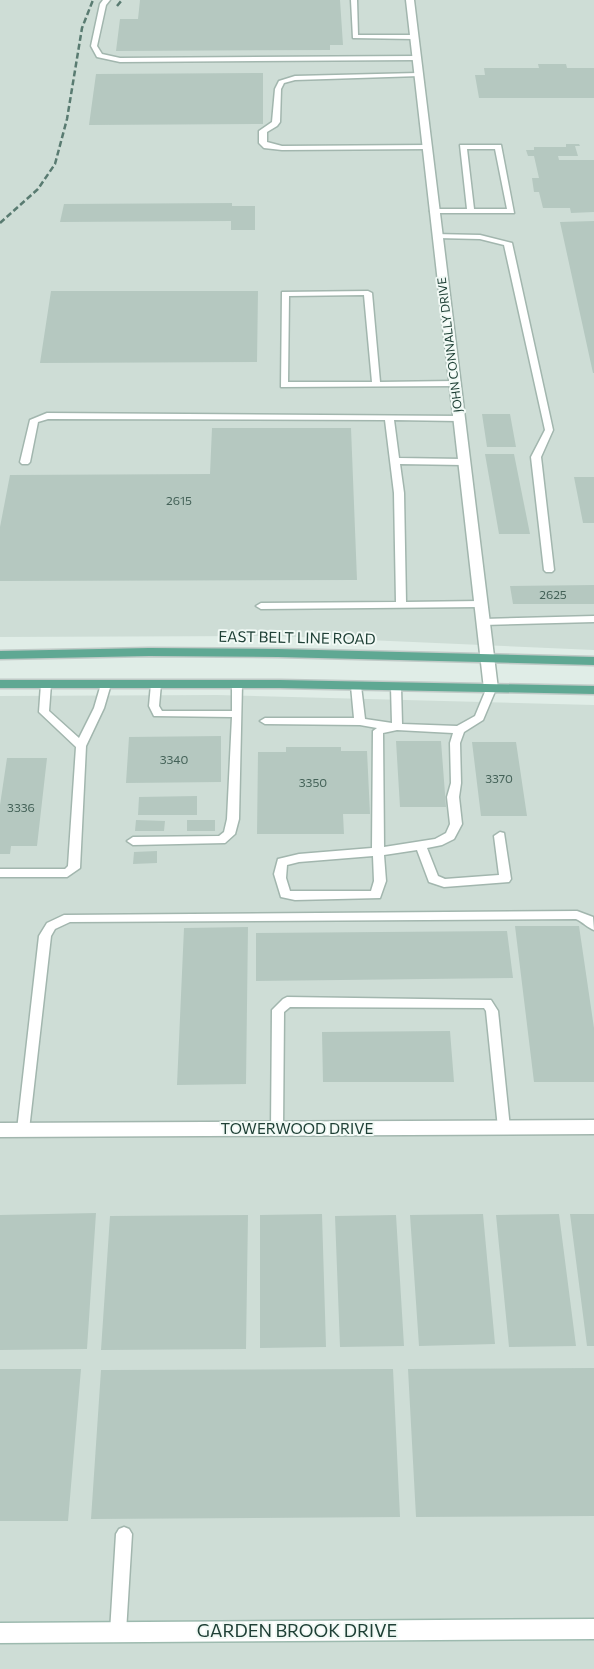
<svg xmlns="http://www.w3.org/2000/svg" width="594" height="1669" viewBox="0 0 594 1669" font-family="Commissioner,sans-serif">
<style>
.built{fill:#ceddd6}
.building{fill:#b5c8c0}
.lines{fill:none;stroke-linecap:round;stroke-linejoin:round}
.lane-casing{stroke:#a2b6ae;stroke-width:3}
.street-casing{stroke:#a2b6ae;stroke-width:3}
.secondary-casing{stroke:#9dbaaf;stroke-width:3}
.primary-casing{stroke:#c0cac7;stroke-width:3}
.lane{fill:#fff;fill-rule:evenodd}
.street{fill:#fff;fill-rule:evenodd}
.secondary{fill:#fff;fill-rule:evenodd}
.primary{fill:#5fa893;fill-rule:evenodd}
.rail{stroke:#597b71;stroke-width:2.5;stroke-dasharray:6 3;stroke-linecap:butt}
.labels{text-anchor:middle;stroke-width:4;stroke-linejoin:round;paint-order:stroke}
.far-street-label{font-size:12px;fill:#1f4036;stroke:#f1f9f5}
.number-label{font-size:12px;fill:#446258}
.street-label{font-size:15px;fill:#1f4036;stroke:#f1f9f5}
.near-street-label{font-size:18px;fill:#1f4036;stroke:#f1f9f5}
</style>
<rect width="100%" height="100%" fill="#e0ede7"/>
<path class="built" d="M 0,0 L 594,0 L 594,650 L 276,636 L 0,637 Z
M 217,695 L 594,705 L 594,1669 L 0,1669 L 0,696 Z"/>
<path class="building" d="M 140,0 L 340,0 L 343,45 L 330,45 L 330,50 L 116,51 L 120,19 L 138,19 Z
M 538,64 L 566,64 L 567,68 L 594,68 L 594,98 L 479,98 L 475,75 L 485,75 L 484,68 L 539,68 Z
M 263,73 L 263,124 L 89,125 L 96,74 Z
M 566,144 L 579,144 L 580,146 L 575,146 L 578,156 L 558,156 L 559,160 L 594,160 L 594,212 L 571,213 L 570,208 L 543,208 L 539,192 L 534,192 L 532,178 L 539,178 L 534,156 L 528,156 L 526,150 L 534,150 L 534,147 L 566,147 Z
M 232,203 L 232,206 L 255,206 L 255,230 L 231,230 L 231,221 L 60,222 L 64,204 Z
M 594,221 L 594,373 L 593,373 L 560,222 Z
M 51,291 L 258,291 L 257,362 L 40,363 Z
M 482,414 L 510,414 L 516,447 L 487,447 Z
M 212,428 L 351,428 L 357,580 L 0,581 L 0,527 L 10,475 L 210,474 Z
M 485,454 L 514,454 L 530,534 L 499,534 Z
M 574,477 L 594,477 L 594,523 L 583,523 Z
M 594,585 L 594,604 L 513,604 L 510,586 Z
M 221,736 L 221,782 L 126,783 L 129,737 Z
M 396,741 L 441,741 L 446,807 L 400,807 Z
M 472,742 L 516,742 L 527,816 L 481,816 Z
M 286,747 L 341,747 L 341,751 L 367,751 L 370,814 L 343,814 L 344,834 L 257,834 L 258,752 L 286,752 Z
M 7,758 L 47,758 L 37,846 L 11,846 L 10,854 L 0,854 L 0,805 Z
M 197,796 L 197,815 L 138,815 L 139,797 Z
M 136,820 L 165,821 L 164,831 L 135,831 Z
M 187,820 L 215,820 L 215,831 L 187,831 Z
M 157,851 L 157,863 L 133,864 L 134,852 Z
M 515,926 L 579,926 L 594,1028 L 594,1082 L 534,1082 Z
M 248,927 L 246,1084 L 177,1085 L 184,928 Z
M 507,931 L 513,978 L 256,981 L 256,933 Z
M 450,1031 L 454,1082 L 323,1082 L 322,1032 Z
M 96,1213 L 87,1349 L 0,1350 L 0,1215 Z
M 322,1214 L 326,1347 L 260,1348 L 260,1215 Z
M 483,1214 L 495,1344 L 419,1346 L 410,1215 Z
M 559,1214 L 576,1346 L 509,1347 L 496,1215 Z
M 570,1214 L 594,1214 L 594,1346 L 587,1346 Z
M 248,1215 L 246,1349 L 101,1350 L 110,1216 Z
M 396,1215 L 404,1346 L 340,1347 L 335,1216 Z
M 594,1368 L 594,1516 L 416,1517 L 408,1369 Z
M 0,1369 L 81,1369 L 68,1521 L 0,1521 Z
M 393,1369 L 400,1517 L 91,1519 L 101,1370 Z"/>
<g class="lines">
<g class="lane-casing">
<path id="lane" d="M 103,0 L 110,0 L 106,5 L 97,46 L 102,54 L 120,58 L 416,56 L 419,58 L 416,60 L 120,62 L 97,57 L 91,46 L 100,4 Z
M 351,0 L 357,0 L 358,35 L 414,35 L 417,37 L 414,39 L 353,38 Z
M 418,73 L 421,75 L 420,76 L 295,80 L 284,83 L 281,89 L 280,122 L 277,126 L 267,132 L 267,142 L 282,146 L 427,145 L 431,147 L 430,149 L 282,150 L 264,148 L 259,143 L 259,131 L 272,122 L 275,89 L 279,81 L 295,76 Z
M 460,145 L 501,145 L 514,213 L 431,213 L 430,211 L 434,209 L 467,209 ZM 467,149 L 495,149 L 507,209 L 474,209 Z
M 434,234 L 480,235 L 512,243 L 553,430 L 541,457 L 554,570 L 552,572 L 546,572 L 544,570 L 531,457 L 545,430 L 504,245 L 480,239 L 437,238 L 434,238 Z
M 368,291 L 372,293 L 380,382 L 454,381 L 457,382 L 457,386 L 281,387 L 282,292 ZM 364,295 L 372,382 L 288,382 L 289,296 Z
M 47,413 L 461,416 L 461,420 L 458,421 L 394,420 L 399,458 L 463,459 L 468,462 L 463,465 L 400,464 L 404,493 L 406,602 L 480,601 L 485,604 L 480,607 L 261,609 L 256,606 L 261,603 L 396,602 L 394,493 L 385,420 L 48,419 L 38,422 L 30,462 L 28,464 L 22,464 L 20,462 L 30,420 Z
M 594,616 L 594,622 L 483,625 L 478,622 L 483,619 Z
M 46,681 L 51,684 L 49,711 L 79,738 L 94,708 L 101,684 L 106,681 L 111,684 L 104,708 L 86,746 L 80,868 L 67,877 L 0,877 L 0,869 L 65,869 L 68,866 L 76,747 L 39,712 L 41,684 Z
M 156,681 L 161,684 L 159,706 L 162,711 L 232,711 L 232,684 L 237,681 L 242,684 L 239,819 L 235,834 L 225,843 L 133,845 L 127,841 L 133,837 L 219,836 L 224,832 L 227,819 L 232,717 L 154,716 L 149,706 L 151,684 Z
M 356,683 L 361,686 L 365,719 L 392,723 L 391,687 L 396,684 L 401,687 L 402,724 L 457,726 L 475,716 L 487,687 L 495,687 L 496,689 L 483,720 L 464,732 L 460,743 L 461,783 L 459,797 L 462,824 L 454,839 L 442,845 L 427,848 L 438,876 L 445,879 L 499,875 L 494,836 L 500,832 L 504,833 L 511,879 L 509,882 L 444,887 L 429,882 L 417,850 L 384,855 L 386,881 L 380,898 L 295,900 L 281,897 L 274,874 L 278,859 L 299,854 L 372,848 L 373,731 L 377,728 L 360,725 L 265,724 L 260,721 L 265,718 L 354,718 L 351,686 ZM 397,730 L 453,733 L 450,743 L 451,783 L 447,797 L 450,824 L 446,833 L 435,839 L 384,847 L 383,733 ZM 373,856 L 374,881 L 371,891 L 290,891 L 286,878 L 287,865 L 299,862 Z
M 577,911 L 593,917 L 594,930 C 588,928 583,922 576,919 L 70,922 L 55,929 L 51,936 L 29,1130 L 28,1134 L 23,1135 L 18,1134 L 17,1130 L 39,936 L 47,923 L 64,915 Z
M 287,997 L 491,1000 L 498,1011 L 510,1128 L 509,1132 L 504,1133 L 499,1132 L 498,1128 L 486,1011 L 484,1008 L 290,1007 L 284,1012 L 283,1129 L 282,1133 L 277,1134 L 272,1133 L 271,1129 L 272,1010 L 283,999 Z
M 124,1527 L 129,1529 L 132,1534 L 126,1632 L 124,1638 L 118,1640 L 112,1638 L 110,1632 L 116,1534 L 119,1529 Z"/>
</g>
<g class="street-casing">
<path id="street" d="M 406,0 L 414,0 L 498,689 L 496,692 L 486,692 L 484,689 Z
M 594,1120 L 594,1134 L 0,1137 L 0,1123 Z"/>
</g>
<g class="secondary-casing">
<path id="secondary" d="M 594,1619 L 594,1639 L 0,1643 L 0,1623 Z"/>
</g>
<g class="primary-casing">
<path id="primary" d="M 149,648 L 278,649 L 594,657 L 594,665 L 278,657 L 149,656 L 0,659 L 0,651 Z
M 0,680 L 280,680 L 594,686 L 594,694 L 280,688 L 0,688 Z"/>
</g>
<use href="#lane" class="lane"/>
<use href="#street" class="street"/>
<use href="#secondary" class="secondary"/>
<use href="#primary" class="primary"/>
<path class="rail" d="M 117,6 L 122,0
M 0,223 L 38,189 L 55,164 L 67,119 L 82,28 L 93,0"/>
</g>
<g class="labels">
<g class="far-street-label">
<text transform="translate(450 345) rotate(-97)" y="4">JOHN CONNALLY DRIVE</text>
</g>
<g class="number-label">
<text x="179" y="505">2615</text>
<text x="553" y="599">2625</text>
<text x="174" y="764">3340</text>
<text x="499" y="783">3370</text>
<text x="313" y="787">3350</text>
<text x="21" y="812">3336</text>
</g>
<g class="street-label">
<text transform="translate(297 638) rotate(1)" y="5">EAST BELT LINE ROAD</text>
<text x="297" y="1134">TOWERWOOD DRIVE</text>
</g>
<g class="near-street-label">
<text x="297" y="1637">GARDEN BROOK DRIVE</text>
</g>
</g>
</svg>
